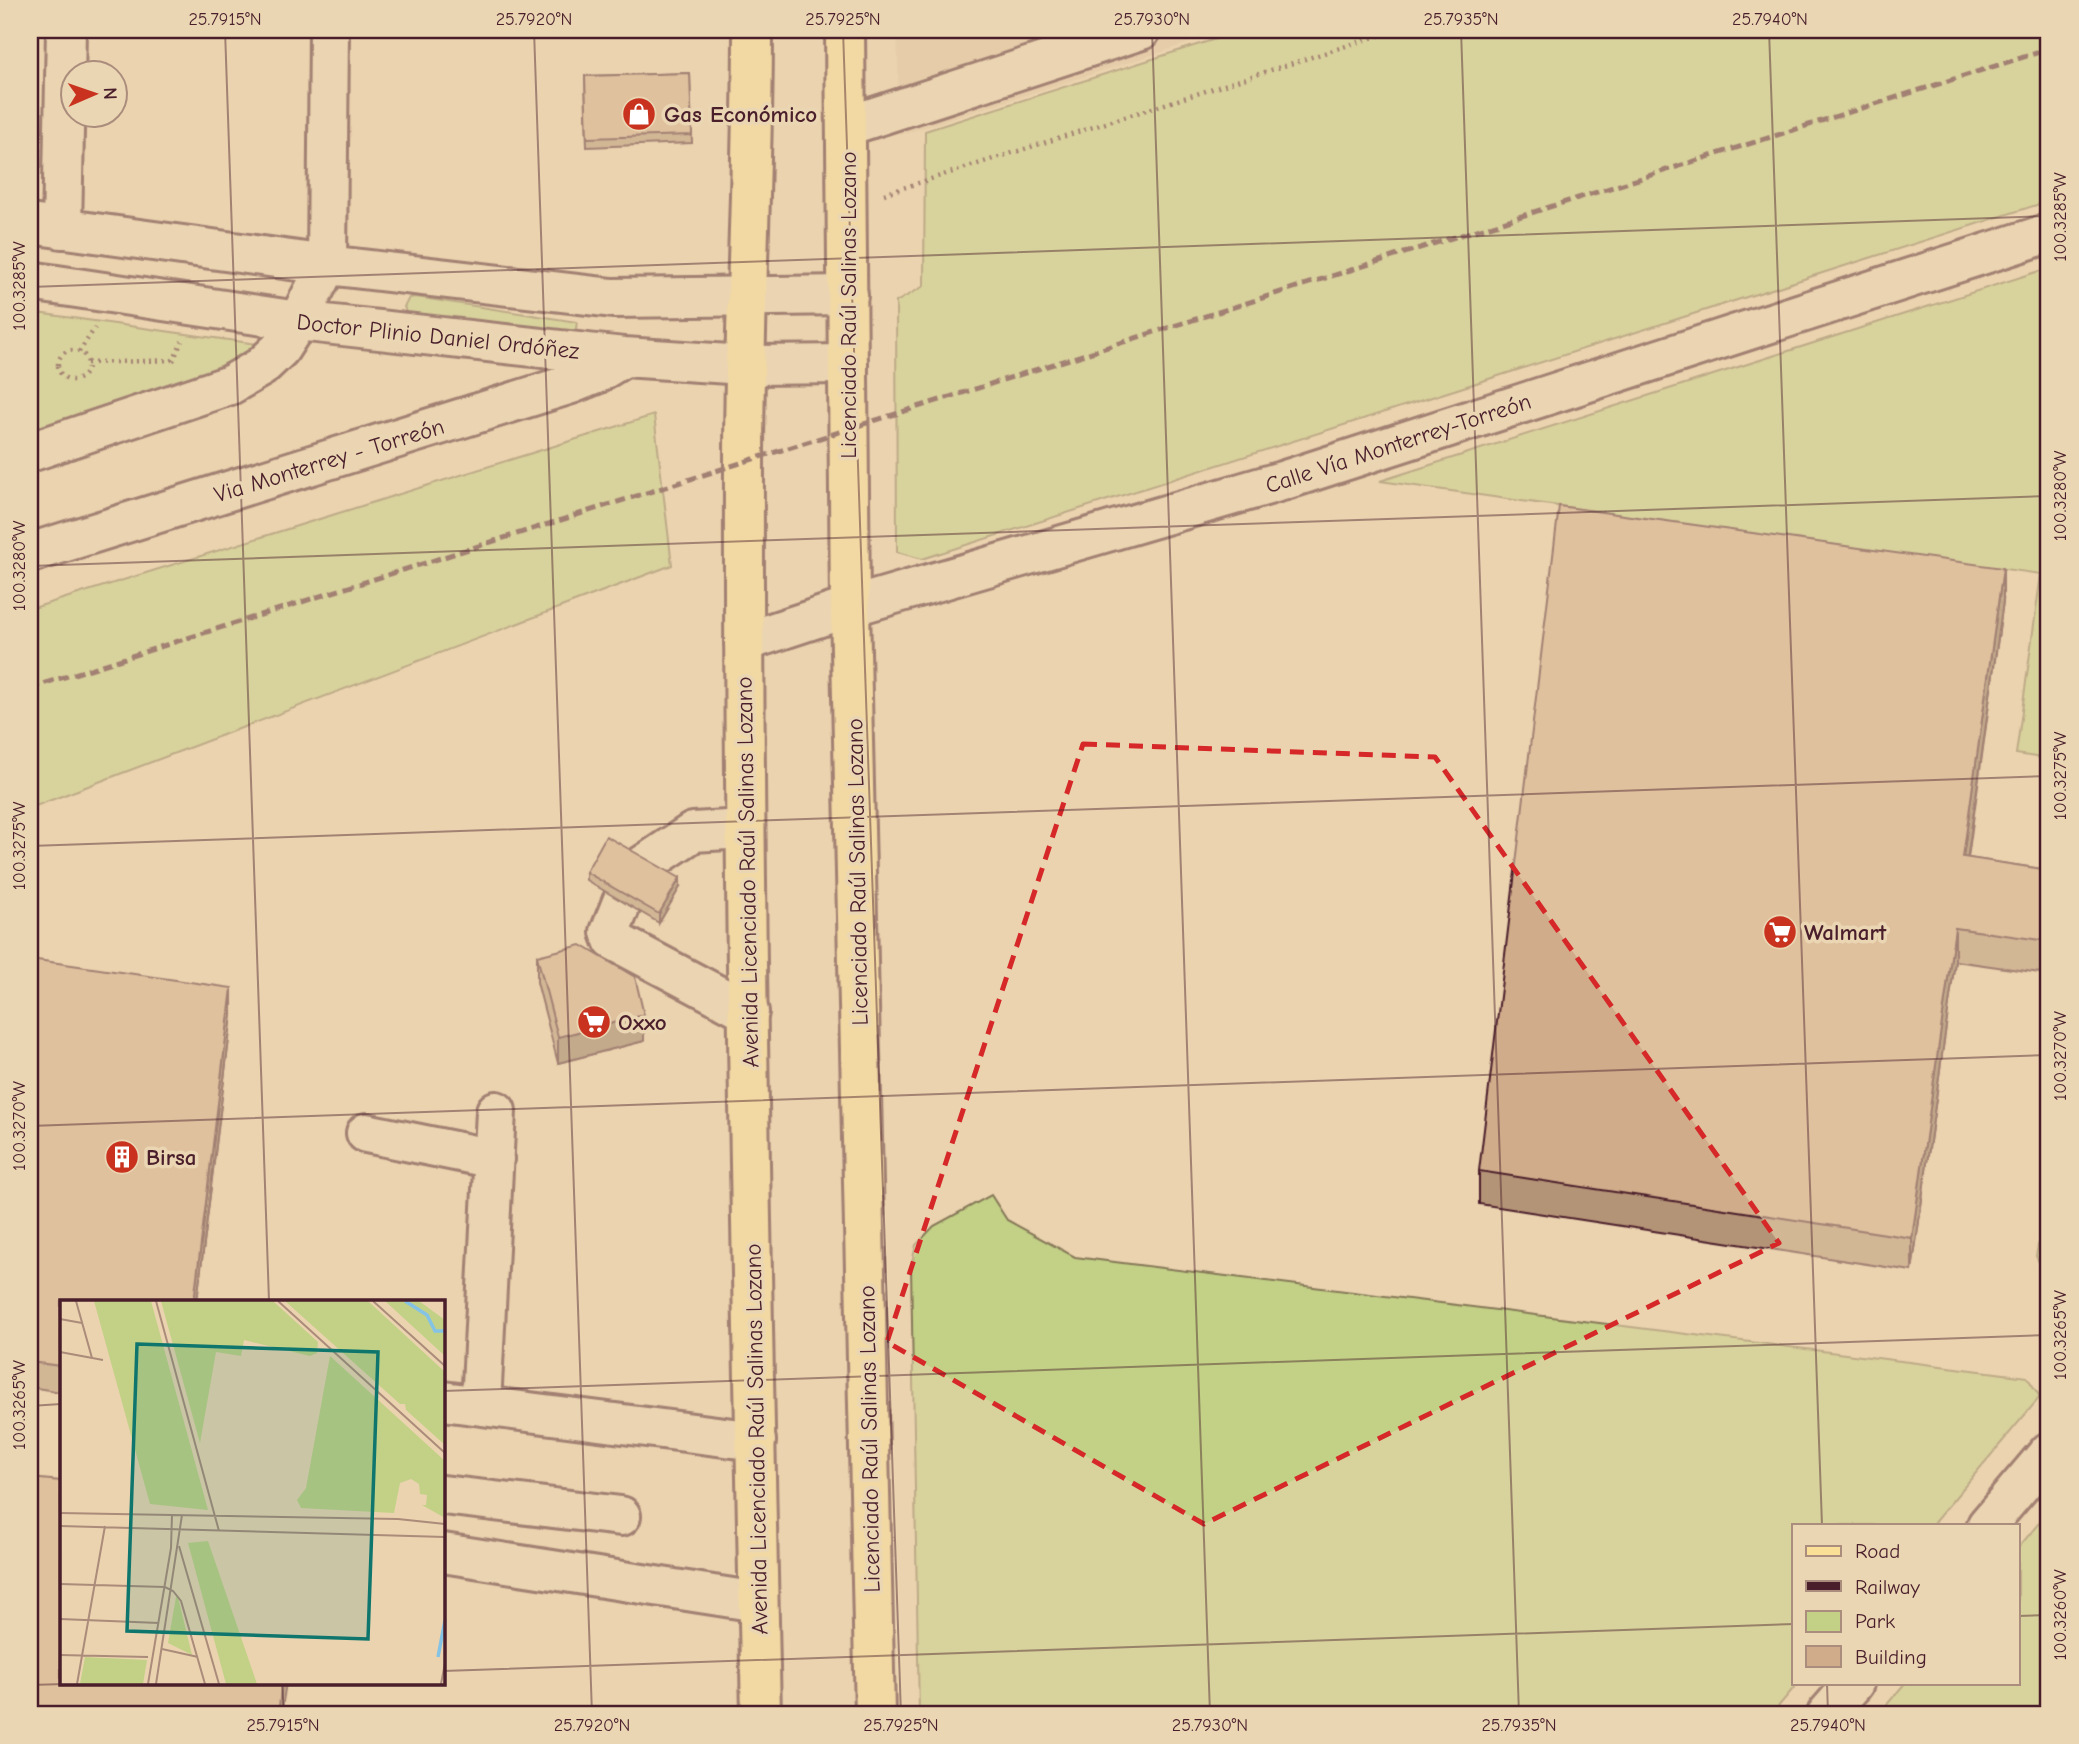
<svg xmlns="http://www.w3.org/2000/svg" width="2079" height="1744" viewBox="0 0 2079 1744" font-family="'Comic Neue',sans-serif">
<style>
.built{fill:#e0c4a2}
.green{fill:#c2d186;stroke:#867858;stroke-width:2}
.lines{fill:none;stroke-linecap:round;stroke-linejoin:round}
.minor-casing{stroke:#4a1f2b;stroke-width:44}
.major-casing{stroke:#4a1f2b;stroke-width:44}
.path{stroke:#4a1f2b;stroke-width:4.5;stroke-dasharray:2 5;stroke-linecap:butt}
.minor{stroke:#ebd6b4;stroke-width:38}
.major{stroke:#fadf96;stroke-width:38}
.rail{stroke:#4a1f2b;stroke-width:5;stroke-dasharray:10 5;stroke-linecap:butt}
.wall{fill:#b49477;stroke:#4a1f2b;stroke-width:2}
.shaded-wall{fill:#927861;stroke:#4a1f2b;stroke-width:2}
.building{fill:#d1ac8a;stroke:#4a1f2b;stroke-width:2}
.marked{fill:none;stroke:#d62828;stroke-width:5;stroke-dasharray:14 9;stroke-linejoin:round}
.ticks{fill:none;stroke:#4a1f2b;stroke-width:2;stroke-opacity:0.45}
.labels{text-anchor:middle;stroke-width:7;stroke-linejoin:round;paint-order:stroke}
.poi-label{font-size:23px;font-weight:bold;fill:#4a1f2b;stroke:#ebd6b4;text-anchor:start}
.street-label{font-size:23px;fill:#4a1f2b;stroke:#ebd6b4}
.inset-river{fill:none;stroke:#85c3e5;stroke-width:3.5}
.inset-road{fill:none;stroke:#ab8b7a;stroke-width:2}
.view{fill:#0f766e;fill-opacity:0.15;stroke:#0f766e;stroke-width:3.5}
.inset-edge{fill:none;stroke:#4a1f2b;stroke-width:3.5}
.neatline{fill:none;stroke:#4a1f2b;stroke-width:2.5}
.ticks-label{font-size:18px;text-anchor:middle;fill:#4a1f2b}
</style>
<rect width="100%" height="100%" fill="#ebd3af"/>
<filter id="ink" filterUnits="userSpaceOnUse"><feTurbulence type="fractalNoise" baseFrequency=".0143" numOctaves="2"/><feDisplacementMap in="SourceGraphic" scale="14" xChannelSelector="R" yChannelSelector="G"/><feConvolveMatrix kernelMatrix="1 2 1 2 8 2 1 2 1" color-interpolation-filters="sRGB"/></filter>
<g filter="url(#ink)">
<path class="built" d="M 897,30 L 1230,30 L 900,135 Z"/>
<path class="green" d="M 1244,30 L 2049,30 L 2049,201 L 922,559 L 897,552 L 896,302 L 924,286 L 925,131 Z
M 2049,268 L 2049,759 L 2016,754 L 2041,574 L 1380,481 Z
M 416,297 L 577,322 L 575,335 L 408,314 L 404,307 L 409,298 Z
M 30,312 L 257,344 L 261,347 L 260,356 L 30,430 Z
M 654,415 L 672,565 L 30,808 L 30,609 Z
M 2049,1188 L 2049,1281 L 2036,1256 Z
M 991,1195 L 1007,1220 L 1075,1257 L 2012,1375 L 2027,1377 L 2040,1397 L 1932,1525 L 1794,1525 L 1794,1683 L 1798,1683 L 1772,1714 L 919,1714 L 911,1266 L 916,1245 L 934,1226 Z
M 2049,1511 L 2049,1714 L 1879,1714 L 1905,1683 L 2018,1683 L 2018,1548 Z"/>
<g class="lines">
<g class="minor-casing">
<path id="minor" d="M 847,126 L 1141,30
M 30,224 L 327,265 L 613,298 L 848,295
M 62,229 L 66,30
M 30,281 L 298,321 L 624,357 L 744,365 L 848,364
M 30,452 L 230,385 L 261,367 L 280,349 L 298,321 L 327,265 L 329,30
M 30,553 L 571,384 L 596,374 L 624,357
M 744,642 L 850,607 L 1282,481 L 2049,233
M 642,866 L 693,832 L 745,829
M 622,902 L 610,932 L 613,940 L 749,1012
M 366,1133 L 494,1159
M 443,1401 L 756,1441
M 481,1405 L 496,1111
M 443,1495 L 621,1516
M 1987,1525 L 2049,1452
M 443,1553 L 758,1602
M 1827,1714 L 1854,1683"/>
</g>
<g class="major-casing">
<path id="major" d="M 753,30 C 753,174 744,317 744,461 C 743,879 752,1297 761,1714
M 845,30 L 850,607 L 875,1714"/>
</g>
<path class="path" d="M 884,194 L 1396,30
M58 365a15 15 0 1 1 30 0a15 15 0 1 1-30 0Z
M 79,352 L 95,328
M 173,361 L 182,341
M 87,363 L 172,360"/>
<use href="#minor" class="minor"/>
<use href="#major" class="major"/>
<path class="rail" d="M 30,688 L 2049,49"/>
</g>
<path class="wall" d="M 690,73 L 692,143 L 587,147 L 585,76 Z
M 2003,601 L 1968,858 L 2049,870 L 2048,974 L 1955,961 L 1912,1271 L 1479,1204 L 1479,1171 Z
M 586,872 L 680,887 L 659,923 L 586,880 Z
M 537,956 L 644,1041 L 558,1063 L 537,982 Z
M 30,959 L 232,1014 L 197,1301 L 61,1301 L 61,1392 L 30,1387 Z"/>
<path class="shaded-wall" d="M 2003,568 L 2003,601 L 1963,890 L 1963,857 Z
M 680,878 L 680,887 L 659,923 L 659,914 Z
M 1955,928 L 1955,961 L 1912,1271 L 1912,1238 Z
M 2049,934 L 2049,967 L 2048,974 L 2048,941 Z
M 232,988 L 232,1014 L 197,1301 L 194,1301 Z
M 644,1015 L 644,1041 L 558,1063 L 558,1037 Z
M 282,1683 L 286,1683 L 281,1714 L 278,1714 Z"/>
<path class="building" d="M 690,73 L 692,135 L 587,138 L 585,76 Z
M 1559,506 L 2003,568 L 1963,857 L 2049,870 L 2049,934 L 2048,941 L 1955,928 L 1912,1238 L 1479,1171 Z
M 606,836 L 680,878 L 659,914 L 586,872 Z
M 581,945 L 635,977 L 644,1015 L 558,1037 L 537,956 Z
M 30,959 L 232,988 L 194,1301 L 61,1301 L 61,1366 L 30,1362 Z
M 30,1478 L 61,1481 L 61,1683 L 282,1683 L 278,1714 L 30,1714 Z"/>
</g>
<path d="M0 0H2079V1744H0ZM 1083,744 L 1435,757 L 1779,1243 L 1204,1524 L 887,1342 Z" fill="#ebd3af" fill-opacity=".55" fill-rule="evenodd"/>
<path class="marked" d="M 1083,744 L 1435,757 L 1779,1243 L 1204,1524 L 887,1342 Z"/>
<path class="ticks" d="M 225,30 L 269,1301M 534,30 L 592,1714M 843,30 L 901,1714M 1152,30 L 1210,1714M 1461,30 L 1519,1714M 1769,30 L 1822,1525M 30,287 L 2049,216M 30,566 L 2049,496M 30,846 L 2049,776M 30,1126 L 2049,1055M 443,1391 L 2049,1335M 30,1406 L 61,1404M 2018,1616 L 2049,1615M 443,1671 L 1794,1624M 282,1683 L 284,1714M 1827,1683 L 1828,1714M 30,1685 L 100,1683"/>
<defs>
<g id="shop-disc" transform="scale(1.75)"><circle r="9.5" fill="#c8321e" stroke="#ebd6b4"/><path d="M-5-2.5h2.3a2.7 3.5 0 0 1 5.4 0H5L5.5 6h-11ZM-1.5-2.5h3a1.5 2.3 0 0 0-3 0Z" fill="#fff"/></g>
<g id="supermarket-disc" transform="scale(1.75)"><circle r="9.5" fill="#c8321e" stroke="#ebd6b4"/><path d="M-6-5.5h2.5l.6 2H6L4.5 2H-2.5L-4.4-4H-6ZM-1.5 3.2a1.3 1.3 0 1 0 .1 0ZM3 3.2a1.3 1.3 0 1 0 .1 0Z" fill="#fff"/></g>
<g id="building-disc" transform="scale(1.75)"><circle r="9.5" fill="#c8321e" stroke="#ebd6b4"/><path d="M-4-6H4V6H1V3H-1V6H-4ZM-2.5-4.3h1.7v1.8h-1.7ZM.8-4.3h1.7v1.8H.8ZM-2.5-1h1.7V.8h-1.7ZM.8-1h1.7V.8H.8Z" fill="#fff"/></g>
</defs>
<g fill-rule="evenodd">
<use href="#shop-disc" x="639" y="114"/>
<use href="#supermarket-disc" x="1780" y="932"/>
<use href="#supermarket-disc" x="594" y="1022"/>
<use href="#building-disc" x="122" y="1157"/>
</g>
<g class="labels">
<g class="poi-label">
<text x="664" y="122">Gas Económico</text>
<text x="1804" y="940">Walmart</text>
<text x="618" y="1030">Oxxo</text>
<text x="146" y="1165">Birsa</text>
</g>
<g class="street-label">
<text transform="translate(848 305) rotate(-90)" y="8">Licenciado Raúl Salinas Lozano</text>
<text transform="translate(438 336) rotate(6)" y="8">Doctor Plinio Daniel Ordóñez</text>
<text transform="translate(1398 443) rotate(-18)" y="8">Calle Vía Monterrey-Torreón</text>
<text transform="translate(329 460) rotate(-17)" y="8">Via Monterrey - Torreón</text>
<text transform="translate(747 872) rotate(-91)" y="8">Avenida Licenciado Raúl Salinas Lozano</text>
<text transform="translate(857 872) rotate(-91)" y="8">Licenciado Raúl Salinas Lozano</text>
<text transform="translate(756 1439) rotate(-91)" y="8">Avenida Licenciado Raúl Salinas Lozano</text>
<text transform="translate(869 1439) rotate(-91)" y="8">Licenciado Raúl Salinas Lozano</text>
</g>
</g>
<g transform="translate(60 1300)">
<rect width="385" height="385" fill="#ebd3af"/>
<path d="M 34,1 L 91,1 L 148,210 L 90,204 ZM 101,1 L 213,1 L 258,42 L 257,53 L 250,56 L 184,40 L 181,56 L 156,52 L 140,143 ZM 225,1 L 308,1 L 385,72 L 385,145 L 346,110 L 345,104 L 340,104 ZM 325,1 L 359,1 L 385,20 L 385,56 ZM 270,56 L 385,161 L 385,218 L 362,205 L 366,205 L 367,195 L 360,194 L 359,184 L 351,179 L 340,183 L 334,213 L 241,208 L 237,200 L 246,188 ZM 148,241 L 197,384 L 166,384 L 128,243 ZM 116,297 L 118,297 L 132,355 L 108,343 ZM 25,357 L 87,360 L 83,384 L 20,384 Z" fill="#c2d186"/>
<path class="inset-river" d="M 345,1 L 367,15 L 375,31 L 385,31M 378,357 L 385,320"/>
<path class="inset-road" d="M 16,1 L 32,58M 96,1 L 159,231M 218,1 L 385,153M 313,1 L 385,66M 0,19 L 22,23M 0,52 L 43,60M 0,213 L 338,219 L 385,224M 0,226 L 385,237M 119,246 L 159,384M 0,284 L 105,287 L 113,291 L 121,301 L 145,384M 0,319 L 99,323M 102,349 L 138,357M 0,355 L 88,357M 17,384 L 45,226M 88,384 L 111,248 L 112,215M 96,384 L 122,215M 381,384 L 385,363"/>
<path class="view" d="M 77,44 L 318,52 L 308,339 L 67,331 Z"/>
<rect width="385" height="385" class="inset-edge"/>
</g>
<rect width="2079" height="1744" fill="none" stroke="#ebd6b4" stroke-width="77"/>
<rect x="1792" y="1524" width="228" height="161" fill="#ebd6b4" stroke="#ab8d7d" stroke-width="2"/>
<rect x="1806" y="1546" width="35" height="10" fill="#fadf96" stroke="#ab8d7d" stroke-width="2"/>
<text x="1855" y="1558" font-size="21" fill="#4a1f2b">Road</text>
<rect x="1806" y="1581" width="35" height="10" fill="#4a1f2b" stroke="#ab8d7d" stroke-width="2"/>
<text x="1855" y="1594" font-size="21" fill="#4a1f2b">Railway</text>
<rect x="1806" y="1611" width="35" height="21" fill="#c2d186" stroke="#ab8d7d" stroke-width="2"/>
<text x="1855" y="1628" font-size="21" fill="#4a1f2b">Park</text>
<rect x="1806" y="1646" width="35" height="21" fill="#d1ac8a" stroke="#ab8d7d" stroke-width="2"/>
<text x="1855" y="1664" font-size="21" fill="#4a1f2b">Building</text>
<g transform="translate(94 94) rotate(88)"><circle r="33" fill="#ebd6b4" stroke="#ab8d7d" stroke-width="2"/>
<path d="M0-5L12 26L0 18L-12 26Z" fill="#c8321e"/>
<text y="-10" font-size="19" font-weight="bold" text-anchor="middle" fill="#4a1f2b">N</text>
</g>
<rect x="38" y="38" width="2002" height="1668" class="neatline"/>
<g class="ticks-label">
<text x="225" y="25">25.7915°N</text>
<text x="534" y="25">25.7920°N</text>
<text x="843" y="25">25.7925°N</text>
<text x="1152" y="25">25.7930°N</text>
<text x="1461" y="25">25.7935°N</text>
<text x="1770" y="25">25.7940°N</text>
<text transform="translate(2060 217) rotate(-90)" y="6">100.3285°W</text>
<text transform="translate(19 286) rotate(-90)" y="6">100.3285°W</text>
<text transform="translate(2060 496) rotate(-90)" y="6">100.3280°W</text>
<text transform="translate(19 566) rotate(-90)" y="6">100.3280°W</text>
<text transform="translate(2060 776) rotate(-90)" y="6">100.3275°W</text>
<text transform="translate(19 846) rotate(-90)" y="6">100.3275°W</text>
<text transform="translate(2060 1056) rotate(-90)" y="6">100.3270°W</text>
<text transform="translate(19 1126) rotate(-90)" y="6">100.3270°W</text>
<text transform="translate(2060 1335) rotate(-90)" y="6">100.3265°W</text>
<text transform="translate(19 1405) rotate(-90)" y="6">100.3265°W</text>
<text transform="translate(2060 1615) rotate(-90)" y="6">100.3260°W</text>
<text x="283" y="1731">25.7915°N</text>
<text x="592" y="1731">25.7920°N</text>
<text x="901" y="1731">25.7925°N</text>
<text x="1210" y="1731">25.7930°N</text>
<text x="1519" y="1731">25.7935°N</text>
<text x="1828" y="1731">25.7940°N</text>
</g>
</svg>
